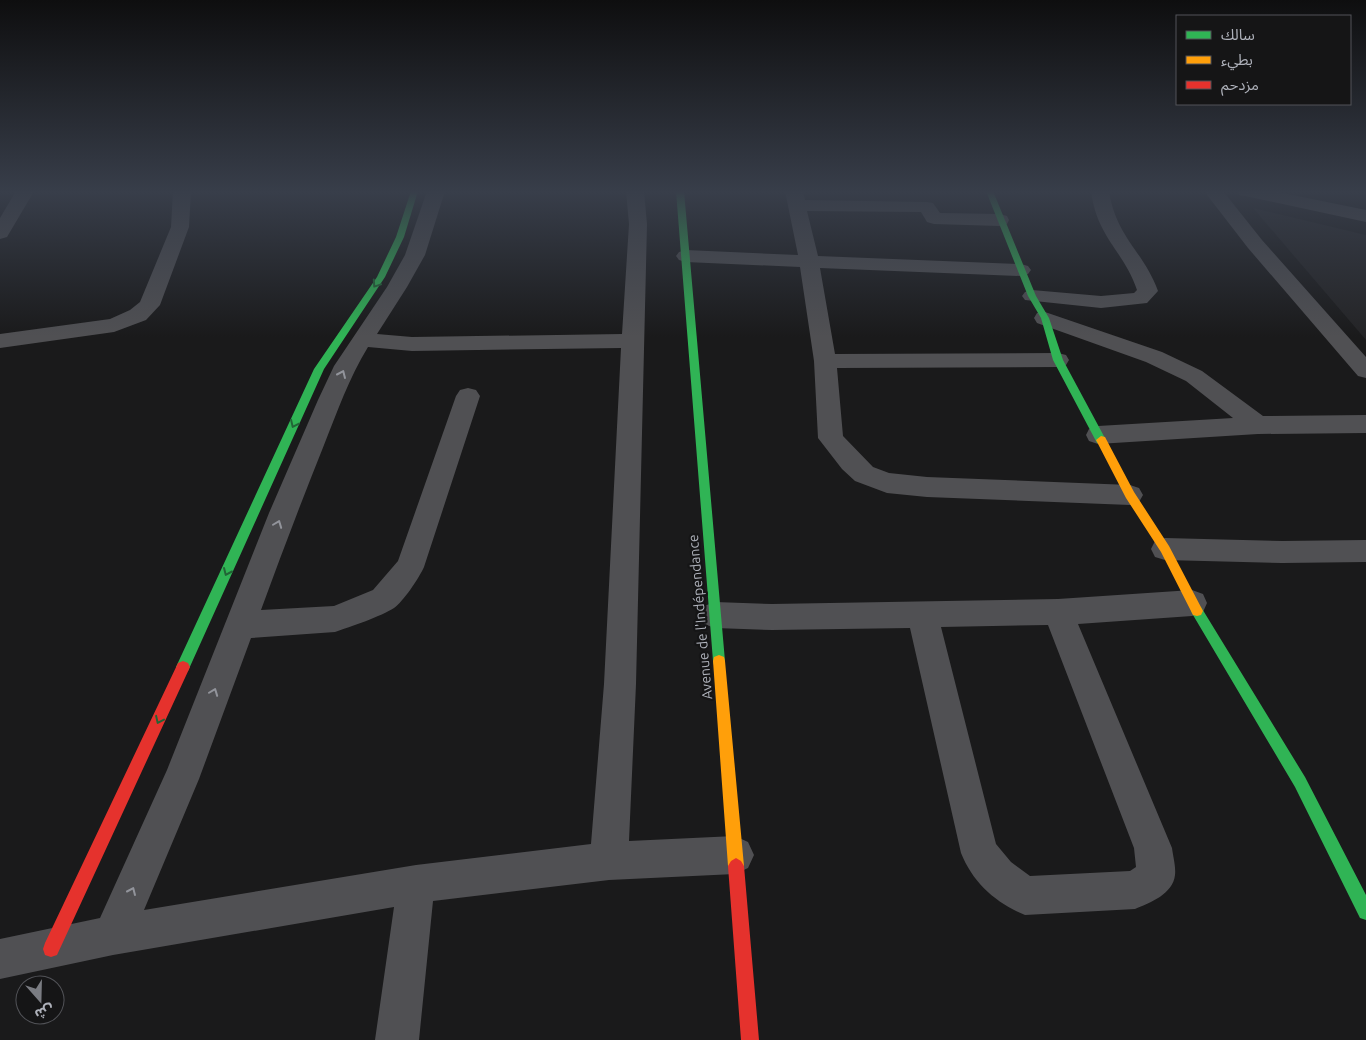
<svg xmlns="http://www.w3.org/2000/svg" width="1366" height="1040" viewBox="0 0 1366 1040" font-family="Ubuntu,'Noto Sans Arabic',sans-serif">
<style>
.built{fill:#242426}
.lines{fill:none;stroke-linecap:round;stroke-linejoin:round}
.street{fill:#505053;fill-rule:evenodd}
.fast{fill:#30b455;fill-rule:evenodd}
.slow{fill:#ff9f0a;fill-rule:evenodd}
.jam{fill:#e5322d;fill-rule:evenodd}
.oneway{stroke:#226436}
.oneway2{stroke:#92949b}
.labels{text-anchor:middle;stroke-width:4.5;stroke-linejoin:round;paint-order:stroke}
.street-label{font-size:14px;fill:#aeb1ba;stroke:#151516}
</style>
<rect width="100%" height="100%" fill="#1a1a1b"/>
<path class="built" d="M 1253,208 L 1366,235 L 1366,340 Z"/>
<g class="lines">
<path class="street" d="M 16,191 L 32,191 L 33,193 L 7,237 L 0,239 L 0,218 Z
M 173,191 L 191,191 L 189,227 L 160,305 L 146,320 L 114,332 L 0,348 L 0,334 L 110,319 L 130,310 L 140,302 L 171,227 Z
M 427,191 L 445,191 L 425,255 L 407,287 L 377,334 L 412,337 L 622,334 L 629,224 L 626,191 L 644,191 L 647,224 L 636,684 L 629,841 L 735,836 L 748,842 L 754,855 L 748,868 L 735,874 L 609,880 L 433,901 L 419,1040 L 375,1040 L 394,907 L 113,955 L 0,979 L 0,939 L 100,918 L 167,770 L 269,513 L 318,400 L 334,366 L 387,287 L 405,255 ZM 368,347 L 412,351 L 621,348 L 604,684 L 591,844 L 416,865 L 144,910 L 199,779 L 251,638 L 335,632 C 350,627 382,616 394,608 C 403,602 419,578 424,567 L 480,396 L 476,390 L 468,388 L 460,390 L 456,396 L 398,561 L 373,590 L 334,606 L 261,610 C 281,555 302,500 324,445 C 337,412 349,378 368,347 Z
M 785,191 L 803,191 L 805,200 L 927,202 L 933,203 L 940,213 L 1000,214 L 1007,216 L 1009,220 L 1007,224 L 1000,226 L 934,224 L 927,222 L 921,212 L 807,211 L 818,256 L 1021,264 L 1028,266 L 1031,270 L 1028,274 L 1021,276 L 820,268 L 835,354 L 1058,353 L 1066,355 L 1069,360 L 1066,365 L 1058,367 L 837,368 L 843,436 L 873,467 L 889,473 L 927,477 L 1130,485 L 1139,488 L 1143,495 L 1139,502 L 1130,505 L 927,497 L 887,493 L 855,481 L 842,469 L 818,438 L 814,361 L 800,267 L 686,262 L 679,260 L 676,256 L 679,252 L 686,250 L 798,255 Z
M 1091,191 L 1109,191 C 1116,237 1144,252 1158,291 L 1147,303 L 1101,308 L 1025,300 L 1022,296 L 1025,292 L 1032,290 L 1101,296 L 1134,293 L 1137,290 C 1124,251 1097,238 1091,191 Z
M 1204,191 L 1223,191 L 1262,240 L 1366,357 L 1366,378 L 1358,376 L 1248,248 Z
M 1236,191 L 1273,191 L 1366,210 L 1366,222 L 1245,196 L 1239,195 Z
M 1045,312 L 1162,352 L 1202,371 L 1263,416 L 1366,415 L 1366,433 L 1258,434 L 1098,444 L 1089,441 L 1086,435 L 1089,429 L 1098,426 L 1233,418 L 1186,381 L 1146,362 L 1037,323 L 1034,318 L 1037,313 Z
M 1165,538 L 1282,541 L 1366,540 L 1366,562 L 1282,563 L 1165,560 L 1155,557 L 1151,549 L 1155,541 Z
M 1192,590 L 1203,594 L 1207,603 L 1203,612 L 1192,616 L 1078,624 L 1172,848 C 1173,856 1176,867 1175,875 C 1173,894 1150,903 1135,909 L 1025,915 C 996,903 973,883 961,853 L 910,628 L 772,630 L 715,628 L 704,624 L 700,615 L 704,606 L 715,602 L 772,604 L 1058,599 ZM 1048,625 L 1134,848 L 1136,867 L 1130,871 L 1030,876 L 1011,862 L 996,844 L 941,627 Z"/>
<path class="fast" d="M 411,191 L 418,191 L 404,237 L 385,277 L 324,369 L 188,671 L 183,673 L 178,671 L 176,667 L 314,369 L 377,277 L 396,237 Z
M 676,191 L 684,191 L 725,661 L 724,665 L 719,667 L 714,665 L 713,661 Z
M 986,191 L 993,191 L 1036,296 L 1049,318 L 1063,360 L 1106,440 L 1105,443 L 1097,443 L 1053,360 L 1041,318 L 1028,296 Z
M 1197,606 L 1201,607 L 1305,777 L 1366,895 L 1366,920 L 1360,918 L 1295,787 L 1193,615 L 1191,611 L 1193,607 Z"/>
<path class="slow" d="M 1101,436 L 1105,437 L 1134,492 L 1169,546 L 1203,611 L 1201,615 L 1197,616 L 1193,615 L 1161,552 L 1126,498 L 1096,440 Z
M 719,655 L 724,657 L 725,661 L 744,866 L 741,871 L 736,874 L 731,871 L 728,866 L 713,661 L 714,657 Z"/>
<path class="jam" d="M 183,661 L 188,663 L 190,667 L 57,955 L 51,957 L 45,955 L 43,949 L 45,943 L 178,663 Z
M 736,858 L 741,861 L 744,866 L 759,1040 L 741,1040 L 728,866 L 731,861 Z"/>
</g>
<defs><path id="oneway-chevron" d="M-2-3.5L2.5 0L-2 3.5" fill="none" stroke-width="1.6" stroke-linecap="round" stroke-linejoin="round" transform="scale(1.25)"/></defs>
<g class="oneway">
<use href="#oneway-chevron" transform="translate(376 284) rotate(124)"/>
<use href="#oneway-chevron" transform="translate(294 424) rotate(115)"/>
<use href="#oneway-chevron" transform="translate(227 572) rotate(114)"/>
<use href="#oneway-chevron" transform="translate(159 720) rotate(115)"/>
</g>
<g class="oneway2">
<use href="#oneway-chevron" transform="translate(342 374) rotate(-66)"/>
<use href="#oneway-chevron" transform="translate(278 524) rotate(-69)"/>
<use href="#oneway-chevron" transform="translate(214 692) rotate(-69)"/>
<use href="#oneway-chevron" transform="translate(132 891) rotate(-66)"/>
</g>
<linearGradient id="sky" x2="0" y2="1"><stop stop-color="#0e0e0f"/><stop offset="0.57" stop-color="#383e4a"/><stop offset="1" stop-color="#383e4a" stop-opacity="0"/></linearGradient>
<rect width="1366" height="337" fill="url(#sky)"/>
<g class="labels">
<g class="street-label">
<text transform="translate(700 617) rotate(-95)" y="5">Avenue de l'Indépendance</text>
</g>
</g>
<rect x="1176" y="15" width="175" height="90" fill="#151516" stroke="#525358"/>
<rect x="1186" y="31" width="25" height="8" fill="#30b455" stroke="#525358"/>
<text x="1221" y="40" font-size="15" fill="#aeb1ba">سالك</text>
<rect x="1186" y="56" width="25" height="8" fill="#ff9f0a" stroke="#525358"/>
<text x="1221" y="65" font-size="15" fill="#aeb1ba">بطيء</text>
<rect x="1186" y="81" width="25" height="8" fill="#e5322d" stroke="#525358"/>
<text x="1221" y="90" font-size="15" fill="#aeb1ba">مزدحم</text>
<g transform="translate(40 1000) rotate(160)"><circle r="24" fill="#151516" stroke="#525358"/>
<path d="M0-4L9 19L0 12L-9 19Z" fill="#7a7c82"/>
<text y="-8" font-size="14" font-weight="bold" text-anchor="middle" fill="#aeb1ba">ش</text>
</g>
</svg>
